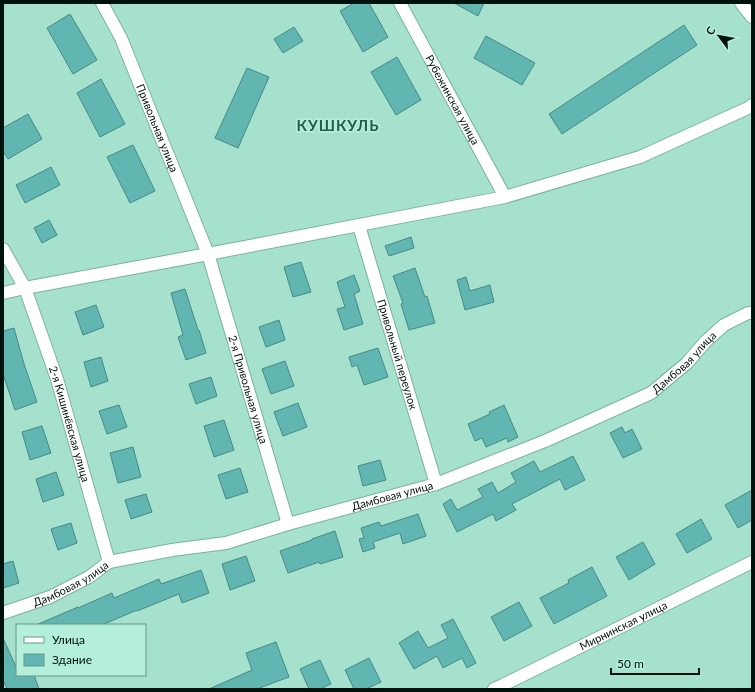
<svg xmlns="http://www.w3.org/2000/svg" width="755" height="692" viewBox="0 0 755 692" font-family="Lato,sans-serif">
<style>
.building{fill:#61b6b2;stroke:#478985}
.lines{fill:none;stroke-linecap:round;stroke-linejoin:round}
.minor-casing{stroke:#79b3a0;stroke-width:14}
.minor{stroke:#fff;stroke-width:12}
.labels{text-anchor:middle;stroke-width:3.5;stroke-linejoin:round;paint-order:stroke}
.street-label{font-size:11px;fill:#00120c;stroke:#b3efda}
.district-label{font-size:15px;font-weight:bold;letter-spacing:1px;fill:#235d4c;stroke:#b3efda}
</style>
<rect width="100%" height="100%" fill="#a6e1cd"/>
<path class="building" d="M 354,3 L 369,3 L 388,37 L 363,52 L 340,11 Z
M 454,3 L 484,3 L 478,16 Z
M 70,14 L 97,60 L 73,74 L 47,28 Z
M 684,25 L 697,45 L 562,134 L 549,114 Z
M 294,27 L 303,41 L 283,53 L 274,39 Z
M 486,36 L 535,63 L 522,85 L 474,58 Z
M 397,57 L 421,100 L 396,115 L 371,72 Z
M 247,68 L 269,77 L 238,148 L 215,138 Z
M 101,79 L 125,124 L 100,137 L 77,93 Z
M 28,114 L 42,139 L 8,159 L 3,151 L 3,128 Z
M 133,145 L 155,191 L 130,203 L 107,157 Z
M 51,167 L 60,185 L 25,203 L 16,185 Z
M 49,220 L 57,235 L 42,243 L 34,228 Z
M 411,237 L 414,248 L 389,256 L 385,246 Z
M 301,262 L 311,292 L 293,297 L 284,267 Z
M 415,268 L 425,297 L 427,296 L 435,323 L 409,330 L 401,304 L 403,303 L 393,276 Z
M 354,275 L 360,291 L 354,294 L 363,324 L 344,330 L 337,309 L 345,307 L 337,282 Z
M 466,277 L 470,291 L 490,285 L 494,302 L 465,310 L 457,280 Z
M 185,289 L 198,330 L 199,330 L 206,353 L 186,360 L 178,337 L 183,335 L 171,293 Z
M 96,305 L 104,327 L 83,335 L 75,312 Z
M 279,320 L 285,340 L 266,347 L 259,327 Z
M 14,328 L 24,364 L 37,402 L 15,410 L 3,374 L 3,331 Z
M 378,348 L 388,377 L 364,385 L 357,365 L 352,367 L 349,357 Z
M 101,357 L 108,381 L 91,387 L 84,362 Z
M 285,361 L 294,386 L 271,394 L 262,369 Z
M 211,377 L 217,396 L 196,404 L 189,384 Z
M 298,403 L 307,427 L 283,436 L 274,412 Z
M 119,405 L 127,427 L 107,434 L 99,411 Z
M 504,405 L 518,437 L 508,442 L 507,438 L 486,447 L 482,438 L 475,441 L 468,424 L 490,414 L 489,412 Z
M 224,420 L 234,450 L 214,457 L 204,426 Z
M 42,426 L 51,453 L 30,460 L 22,432 Z
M 622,427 L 625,433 L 632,429 L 642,449 L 623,458 L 610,433 Z
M 133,447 L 141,477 L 118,483 L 110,453 Z
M 573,456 L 585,480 L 565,490 L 560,479 L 512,504 L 516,510 L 496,521 L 493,514 L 457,532 L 443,504 L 451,499 L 457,510 L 483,497 L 478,489 L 492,482 L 498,493 L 516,482 L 511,473 L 534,461 L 540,472 Z
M 380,460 L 386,480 L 363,486 L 358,466 Z
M 240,468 L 248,492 L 226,499 L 218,475 Z
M 56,472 L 64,495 L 43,502 L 36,479 Z
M 752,490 L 752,520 L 738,528 L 725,505 Z
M 146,494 L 152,512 L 131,519 L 125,500 Z
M 418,514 L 426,536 L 403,544 L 400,533 L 373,542 L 375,548 L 363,552 L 359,539 L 364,538 L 361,528 L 379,522 L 381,526 Z
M 701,519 L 712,539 L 687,553 L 676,534 Z
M 71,523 L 77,543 L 58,550 L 51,529 Z
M 335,531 L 343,557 L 320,564 L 319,562 L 288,573 L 280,551 L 312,540 L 312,539 Z
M 643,542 L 655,564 L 629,580 L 616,557 Z
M 246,556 L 255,581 L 230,590 L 222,564 Z
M 13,561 L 19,583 L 3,588 L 3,564 Z
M 592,567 L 607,596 L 554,624 L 540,598 L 569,583 L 568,580 Z
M 201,570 L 209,593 L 182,603 L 179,594 L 137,611 L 137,610 L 102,625 L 36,625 L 78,607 L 78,608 L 112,593 L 114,598 L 159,579 L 161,584 Z
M 519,602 L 532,626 L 504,641 L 491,617 Z
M 453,619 L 476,663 L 467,668 L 462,658 L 443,668 L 437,656 L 414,669 L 399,643 L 418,631 L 428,648 L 448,638 L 441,625 Z
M 3,638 L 17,669 L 17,675 L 34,675 L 39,689 L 7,689 L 3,680 Z
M 276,642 L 289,677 L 257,689 L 209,689 L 252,670 L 246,653 Z
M 369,658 L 381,682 L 366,689 L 354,689 L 345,670 Z
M 320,660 L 331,684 L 320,689 L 309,689 L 300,669 Z"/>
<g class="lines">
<g class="minor-casing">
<g id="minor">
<path id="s1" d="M 102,3 L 121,38 L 208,254 L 288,524"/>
<path id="s2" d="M 400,3 L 505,197"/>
<path d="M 741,3 L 752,17"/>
<path id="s3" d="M 359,226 L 436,484"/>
<path id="s4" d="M 3,249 L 25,288 L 57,379 L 109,562"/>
<path d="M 3,293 L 25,288 L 208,254 L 505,197 L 640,157 L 748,108 L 752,105"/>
<path id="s5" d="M 3,613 L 50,597 L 89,577 L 109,562 L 172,550 L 226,543 L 288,524 L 436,484 L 545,441 L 651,393 L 687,363 L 705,342 L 724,325 L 748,313 L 752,313"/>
<path id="s6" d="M 494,689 L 503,685 L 752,562"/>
</g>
</g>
<use href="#minor" class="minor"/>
</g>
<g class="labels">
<g class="street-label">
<text dy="4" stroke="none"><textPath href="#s2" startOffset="110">Рубежинская улица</textPath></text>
<text dy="4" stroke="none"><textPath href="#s1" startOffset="137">Привольная улица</textPath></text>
<text dy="4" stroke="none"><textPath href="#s3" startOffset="134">Привольный переулок</textPath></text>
<text dy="4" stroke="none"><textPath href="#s5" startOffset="734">Дамбовая улица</textPath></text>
<text dy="4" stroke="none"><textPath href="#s1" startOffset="414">2-я Привольная улица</textPath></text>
<text dy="4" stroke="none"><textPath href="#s4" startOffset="188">2-я Кишинёвская улица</textPath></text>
<text dy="4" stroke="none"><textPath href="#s5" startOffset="410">Дамбовая улица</textPath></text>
<text dy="4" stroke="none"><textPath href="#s5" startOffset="74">Дамбовая улица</textPath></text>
<text dy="4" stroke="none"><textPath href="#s6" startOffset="144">Мирнинская улица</textPath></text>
</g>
<g class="district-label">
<text x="338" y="131">КУШКУЛЬ</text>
</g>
</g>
<rect width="755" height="692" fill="none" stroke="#00120c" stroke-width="8"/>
<rect x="16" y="624" width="130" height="52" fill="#b3efda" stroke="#6b9788"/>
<rect x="24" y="637" width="20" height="6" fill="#ffffff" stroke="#6b9788"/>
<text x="52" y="644" font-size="12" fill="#00120c">Улица</text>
<rect x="24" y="654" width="20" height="12" fill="#61b6b2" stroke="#6b9788"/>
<text x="52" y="664" font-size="12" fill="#00120c">Здание</text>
<g transform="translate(719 36) rotate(302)" stroke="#b3efda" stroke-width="3" paint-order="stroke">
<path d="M0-3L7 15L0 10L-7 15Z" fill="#00120c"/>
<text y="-6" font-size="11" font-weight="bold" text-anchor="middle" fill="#00120c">С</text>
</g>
<path d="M611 668v6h88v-6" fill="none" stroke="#00120c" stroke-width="2"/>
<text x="617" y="668" font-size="12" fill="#00120c" stroke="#b3efda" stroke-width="3" paint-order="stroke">50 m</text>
</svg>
